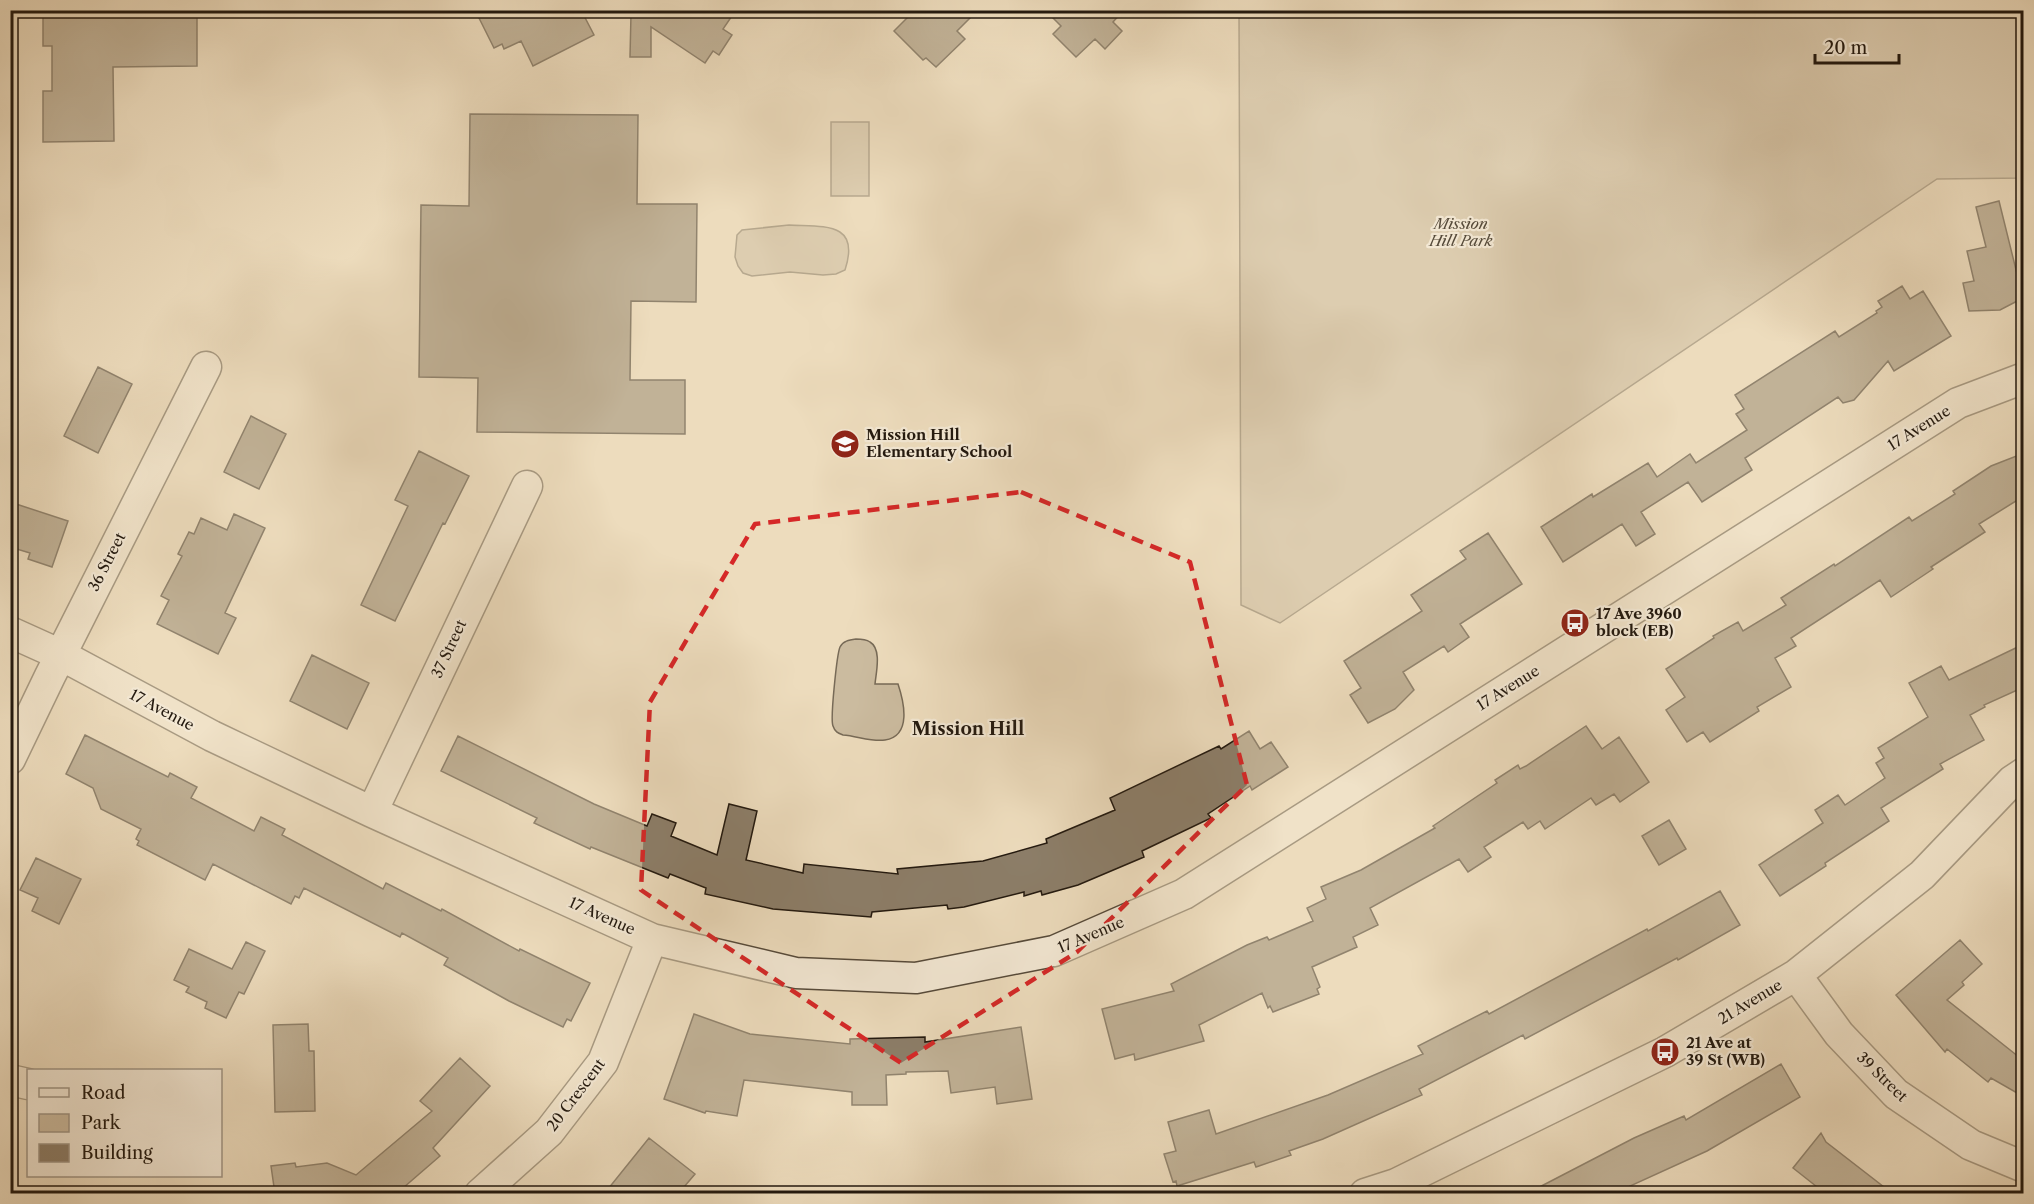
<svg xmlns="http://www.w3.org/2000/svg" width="2034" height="1204" viewBox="0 0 2034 1204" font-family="'Libre Caslon Text',serif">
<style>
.green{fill:#cbbb9f;stroke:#776a57;stroke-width:1.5}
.building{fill:#8c7e69;stroke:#23190f;stroke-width:1.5}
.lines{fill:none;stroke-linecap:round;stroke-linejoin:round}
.minor-casing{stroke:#564a3a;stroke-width:33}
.minor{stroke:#f3e8d4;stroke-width:30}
.marked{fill:none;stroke:#d62828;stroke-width:4.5;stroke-dasharray:12 8;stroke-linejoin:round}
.labels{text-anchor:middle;stroke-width:4.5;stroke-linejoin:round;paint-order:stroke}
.park-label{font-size:15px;font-style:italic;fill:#554a3a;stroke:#f3e8d4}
.street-label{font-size:15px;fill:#23190f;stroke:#f3e8d4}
.poi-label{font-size:15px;font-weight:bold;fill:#23190f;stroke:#f3e8d4;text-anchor:start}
.quarter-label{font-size:18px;font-weight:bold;fill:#23190f;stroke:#f3e8d4}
</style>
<rect width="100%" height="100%" fill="#eddcbd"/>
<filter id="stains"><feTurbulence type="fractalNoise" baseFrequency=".00333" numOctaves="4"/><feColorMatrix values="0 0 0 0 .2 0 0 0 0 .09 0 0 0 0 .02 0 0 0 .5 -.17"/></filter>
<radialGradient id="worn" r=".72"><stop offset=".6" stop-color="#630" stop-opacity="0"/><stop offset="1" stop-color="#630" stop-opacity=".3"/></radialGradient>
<path class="green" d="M 1239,11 L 2023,11 L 2023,178 L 1937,179 L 1280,623 L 1241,605 Z
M 831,122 L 869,122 L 869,196 L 831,196 Z
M 789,225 C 823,227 861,221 845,270 L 836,274 L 823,275 L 790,272 L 752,276 L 743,273 L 738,266 L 735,257 L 737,235 L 742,230 Z
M 856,639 C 860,639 867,640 870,642 C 882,649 876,673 875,684 L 898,684 C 904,702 912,736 885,740 C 872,742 857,736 843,735 C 838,733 835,732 833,726 C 830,719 837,654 840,647 C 843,641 849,640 856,639 Z"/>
<path class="building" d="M 43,10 L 197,10 L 197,66 L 113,67 L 114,141 L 43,142 L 43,91 L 52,91 L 52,46 L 43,46 Z
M 475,10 L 581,10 L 594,35 L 533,66 L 521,41 L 504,49 L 502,44 L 494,48 Z
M 625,10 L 736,10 L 723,29 L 732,35 L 719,55 L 713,51 L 705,63 L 651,27 L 651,57 L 630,57 L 631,14 Z
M 915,10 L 978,10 L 957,31 L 965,39 L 936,67 L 926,58 L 923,60 L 894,31 Z
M 1045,10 L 1124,10 L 1113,22 L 1122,31 L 1105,49 L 1095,39 L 1076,57 L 1053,34 L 1061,26 Z
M 470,114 L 638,115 L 637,204 L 697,204 L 696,302 L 631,301 L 630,380 L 685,380 L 685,434 L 477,432 L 478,378 L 419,377 L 421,205 L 469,206 Z
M 1999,201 L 2023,298 L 2000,310 L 1969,311 L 1963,283 L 1974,281 L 1967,251 L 1986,247 L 1976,207 Z
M 1902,286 L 1910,299 L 1923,291 L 1951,336 L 1894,371 L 1888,361 L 1854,400 L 1843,403 L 1838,397 L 1745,458 L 1752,470 L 1702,502 L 1688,482 L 1641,512 L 1655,534 L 1636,546 L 1622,524 L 1563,562 L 1541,527 L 1592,494 L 1593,497 L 1648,463 L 1657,477 L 1690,454 L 1696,463 L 1747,430 L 1736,414 L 1744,409 L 1735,395 L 1835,331 L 1839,337 L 1877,313 L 1876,311 L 1882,307 L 1878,301 Z
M 98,367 L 132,384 L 98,453 L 64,436 Z
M 251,416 L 286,434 L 259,489 L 224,472 Z
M 419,451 L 469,476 L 445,524 L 443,523 L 395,621 L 361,605 L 408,506 L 395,500 Z
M 2024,453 L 2024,496 L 1979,524 L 1985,532 L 1931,567 L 1933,569 L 1891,597 L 1880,580 L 1791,638 L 1796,646 L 1775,658 L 1791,687 L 1757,707 L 1759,711 L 1710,742 L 1703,732 L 1687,742 L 1666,710 L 1685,697 L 1666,669 L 1714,638 L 1713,636 L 1738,622 L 1743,631 L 1786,605 L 1781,598 L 1834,564 L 1835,566 L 1909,517 L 1912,521 L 1955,494 L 1953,491 L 1991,466 Z
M 10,502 L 68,521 L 52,567 L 28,559 L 30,553 L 10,547 Z
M 234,514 L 265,528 L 225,613 L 236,618 L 218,654 L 157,624 L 169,600 L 161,596 L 182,556 L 178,554 L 189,532 L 194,534 L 201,518 L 227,530 Z
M 1488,533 L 1522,584 L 1460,624 L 1469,637 L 1448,652 L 1444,646 L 1403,672 L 1414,690 L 1395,709 L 1368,723 L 1350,695 L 1361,688 L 1344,661 L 1422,611 L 1411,595 L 1466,559 L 1460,551 Z
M 2024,644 L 2024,687 L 1984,705 L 1985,707 L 1970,715 L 1984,740 L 1940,764 L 1943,769 L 1881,808 L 1889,821 L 1825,863 L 1826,866 L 1780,896 L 1759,865 L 1823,823 L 1815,810 L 1838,795 L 1845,805 L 1885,778 L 1876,763 L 1884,758 L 1878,748 L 1928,717 L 1909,683 L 1941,666 L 1949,680 Z
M 312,655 L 369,683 L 347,729 L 290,701 Z
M 1586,726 L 1602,749 L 1619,737 L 1649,782 L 1620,802 L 1614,794 L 1596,805 L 1591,798 L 1545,829 L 1540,821 L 1528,829 L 1523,822 L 1484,847 L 1491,857 L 1468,872 L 1459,859 L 1370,908 L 1378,925 L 1353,937 L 1357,947 L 1312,967 L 1320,987 L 1317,989 L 1319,994 L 1273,1012 L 1270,1006 L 1268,1008 L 1262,993 L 1199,1025 L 1204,1041 L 1135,1060 L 1134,1054 L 1115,1059 L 1102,1009 L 1174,991 L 1171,984 L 1247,945 L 1267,937 L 1269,940 L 1313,921 L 1307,908 L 1326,899 L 1321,887 L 1361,870 L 1435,828 L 1433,826 L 1497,783 L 1495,780 L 1518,765 L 1520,769 L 1526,766 Z
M 1249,731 L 1260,749 L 1271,742 L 1288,767 L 1252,790 L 1250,786 L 1208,814 L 1211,818 L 1142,851 L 1144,857 L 1078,885 L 1042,895 L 1041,891 L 1024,896 L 1024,892 L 964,907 L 948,909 L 947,905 L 872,912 L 871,917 L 773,909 L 705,894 L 706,888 L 670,874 L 668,878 L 591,847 L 590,849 L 534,823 L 537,818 L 441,771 L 458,736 L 594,804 L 647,826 L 652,814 L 676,823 L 671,836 L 717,855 L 729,804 L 757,811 L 746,860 L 803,873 L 804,864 L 898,874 L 897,869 L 983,861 L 1047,843 L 1046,839 L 1115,810 L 1110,798 L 1219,746 L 1221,749 Z
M 85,735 L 168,777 L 170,773 L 197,787 L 191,798 L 254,831 L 261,817 L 285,829 L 282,835 L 383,889 L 386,883 L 441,911 L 442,909 L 519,951 L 520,949 L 590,983 L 571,1021 L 567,1019 L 563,1027 L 509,1001 L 444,965 L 448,958 L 402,933 L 400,937 L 304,888 L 299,898 L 295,896 L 291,904 L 213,864 L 205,880 L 137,845 L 139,841 L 136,839 L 141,829 L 101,809 L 93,788 L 66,774 Z
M 1669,820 L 1686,849 L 1659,865 L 1642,836 Z
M 36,858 L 81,879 L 59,924 L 32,911 L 38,898 L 20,890 Z
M 1720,891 L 1740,925 L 1678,960 L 1677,958 L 1525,1039 L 1523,1035 L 1419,1089 L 1422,1095 L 1323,1139 L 1289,1151 L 1291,1155 L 1256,1167 L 1254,1162 L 1177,1186 L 1176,1181 L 1173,1182 L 1164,1154 L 1176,1151 L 1168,1122 L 1209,1110 L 1216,1134 L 1328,1095 L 1423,1054 L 1418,1046 L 1487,1011 L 1489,1014 L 1647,929 L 1648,931 Z
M 1960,940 L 1982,964 L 1962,982 L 1964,985 L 1947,1000 L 2024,1061 L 2024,1097 L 1991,1078 L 1988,1082 L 1947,1049 L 1945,1052 L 1896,995 Z
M 246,942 L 265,951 L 244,994 L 239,992 L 226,1018 L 205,1008 L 207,1002 L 186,992 L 189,987 L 174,980 L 189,949 L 232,969 Z
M 694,1014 L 750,1034 L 850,1044 L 850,1039 L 925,1037 L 925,1042 L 1021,1027 L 1032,1099 L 997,1104 L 995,1087 L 951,1093 L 948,1071 L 906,1072 L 906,1074 L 886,1075 L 887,1105 L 852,1105 L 852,1092 L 744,1080 L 737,1116 L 706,1111 L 705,1113 L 664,1099 Z
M 308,1024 L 309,1051 L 314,1051 L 315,1111 L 275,1112 L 273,1025 Z
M 460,1058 L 490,1086 L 433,1148 L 440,1156 L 396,1194 L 275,1194 L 271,1166 L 295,1163 L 296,1167 L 327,1163 L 356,1175 L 432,1111 L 420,1101 Z
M 1781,1064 L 1800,1097 L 1707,1151 L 1630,1186 L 1634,1194 L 1526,1194 L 1634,1138 L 1684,1116 L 1686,1120 Z
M 1821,1133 L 1826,1142 L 1893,1194 L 1826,1194 L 1793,1168 Z
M 649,1138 L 695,1174 L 678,1194 L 604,1194 Z"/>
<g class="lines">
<g class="minor-casing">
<path id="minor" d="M 10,632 L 61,655 L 212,736 L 372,812 L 652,939 L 796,973 L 916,978 L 1054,951 L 1184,894 L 1958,403 L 2024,378
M 10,759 L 50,676 L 206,367
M 372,812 L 527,486
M 1796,975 L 1839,1034 L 1896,1094 L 1971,1145 L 2024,1167
M 10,1080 L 28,1084
M 480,1194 L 549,1132 L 603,1062 L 652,939
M 1365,1194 L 1396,1184 L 1665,1052 L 1796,975 L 1922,875 L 2012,781 L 2024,773"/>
</g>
<use href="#minor" class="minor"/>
</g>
<path d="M0 0H2034V1204H0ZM 1021,492 L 1190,562 L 1247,785 L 1077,952 L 901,1063 L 641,890 L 650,702 L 755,524 Z" fill="#eddcbd" fill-opacity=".55" fill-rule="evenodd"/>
<path class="marked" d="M 1021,492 L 1190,562 L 1247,785 L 1077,952 L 901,1063 L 641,890 L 650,702 L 755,524 Z"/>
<defs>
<g id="school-disc" transform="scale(1.5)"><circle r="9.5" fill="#8f2418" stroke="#f3e8d4"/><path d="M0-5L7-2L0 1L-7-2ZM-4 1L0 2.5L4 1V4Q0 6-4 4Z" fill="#fff"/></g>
<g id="bus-disc" transform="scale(1.5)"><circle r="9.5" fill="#8f2418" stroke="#f3e8d4"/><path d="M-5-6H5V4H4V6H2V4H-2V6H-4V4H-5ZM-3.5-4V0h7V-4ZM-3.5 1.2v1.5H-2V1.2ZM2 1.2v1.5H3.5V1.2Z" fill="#fff"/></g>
</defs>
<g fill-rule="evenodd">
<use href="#school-disc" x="845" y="444"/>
<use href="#bus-disc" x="1575" y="623"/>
<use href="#bus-disc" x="1665" y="1052"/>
</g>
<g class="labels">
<g class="park-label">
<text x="1461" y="229">Mission<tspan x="1461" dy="17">Hill Park</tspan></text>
</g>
<g class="street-label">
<text transform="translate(1919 428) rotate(-32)" y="5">17 Avenue</text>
<text transform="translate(107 562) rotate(-63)" y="5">36 Street</text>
<text transform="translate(449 649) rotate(-65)" y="5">37 Street</text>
<text transform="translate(1508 688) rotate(-32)" y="5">17 Avenue</text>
<text transform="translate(162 710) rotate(28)" y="5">17 Avenue</text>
<text transform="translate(602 916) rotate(24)" y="5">17 Avenue</text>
<text transform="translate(1091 935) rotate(-23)" y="5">17 Avenue</text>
<text transform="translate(1750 1002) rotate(-31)" y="5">21 Avenue</text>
<text transform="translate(1882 1077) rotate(44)" y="5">39 Street</text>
<text transform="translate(576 1095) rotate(-53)" y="5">20 Crescent</text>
</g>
<g class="poi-label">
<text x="866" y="440">Mission Hill<tspan x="866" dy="17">Elementary School</tspan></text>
<text x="1596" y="619">17 Ave 3960<tspan x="1596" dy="17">block (EB)</tspan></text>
<text x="1686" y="1048">21 Ave at<tspan x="1686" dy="17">39 St (WB)</tspan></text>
</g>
<g class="quarter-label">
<text x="968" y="735">Mission Hill</text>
</g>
</g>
<rect width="2034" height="1204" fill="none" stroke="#eddcbd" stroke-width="36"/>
<rect x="12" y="12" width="2010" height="1180" fill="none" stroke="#23190f" stroke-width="3"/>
<rect x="18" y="18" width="1998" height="1168" fill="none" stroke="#23190f" stroke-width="1.5"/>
<rect x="27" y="1069" width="195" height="108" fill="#f3e8d4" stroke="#a09585" stroke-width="1.5"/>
<rect x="39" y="1088" width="30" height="9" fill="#f3e8d4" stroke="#a09585" stroke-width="1.5"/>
<text x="81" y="1099" font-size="18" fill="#23190f">Road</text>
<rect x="39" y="1114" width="30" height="18" fill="#cbbb9f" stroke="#a09585" stroke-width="1.5"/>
<text x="81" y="1129" font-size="18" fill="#23190f">Park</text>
<rect x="39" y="1144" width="30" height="18" fill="#8c7e69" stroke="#a09585" stroke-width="1.5"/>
<text x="81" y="1159" font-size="18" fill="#23190f">Building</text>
<path d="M1815 54v9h84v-9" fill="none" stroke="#23190f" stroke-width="3"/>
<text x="1824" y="54" font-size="18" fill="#23190f" stroke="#f3e8d4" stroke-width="4.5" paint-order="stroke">20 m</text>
<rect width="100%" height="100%" filter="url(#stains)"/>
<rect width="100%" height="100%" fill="url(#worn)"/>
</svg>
